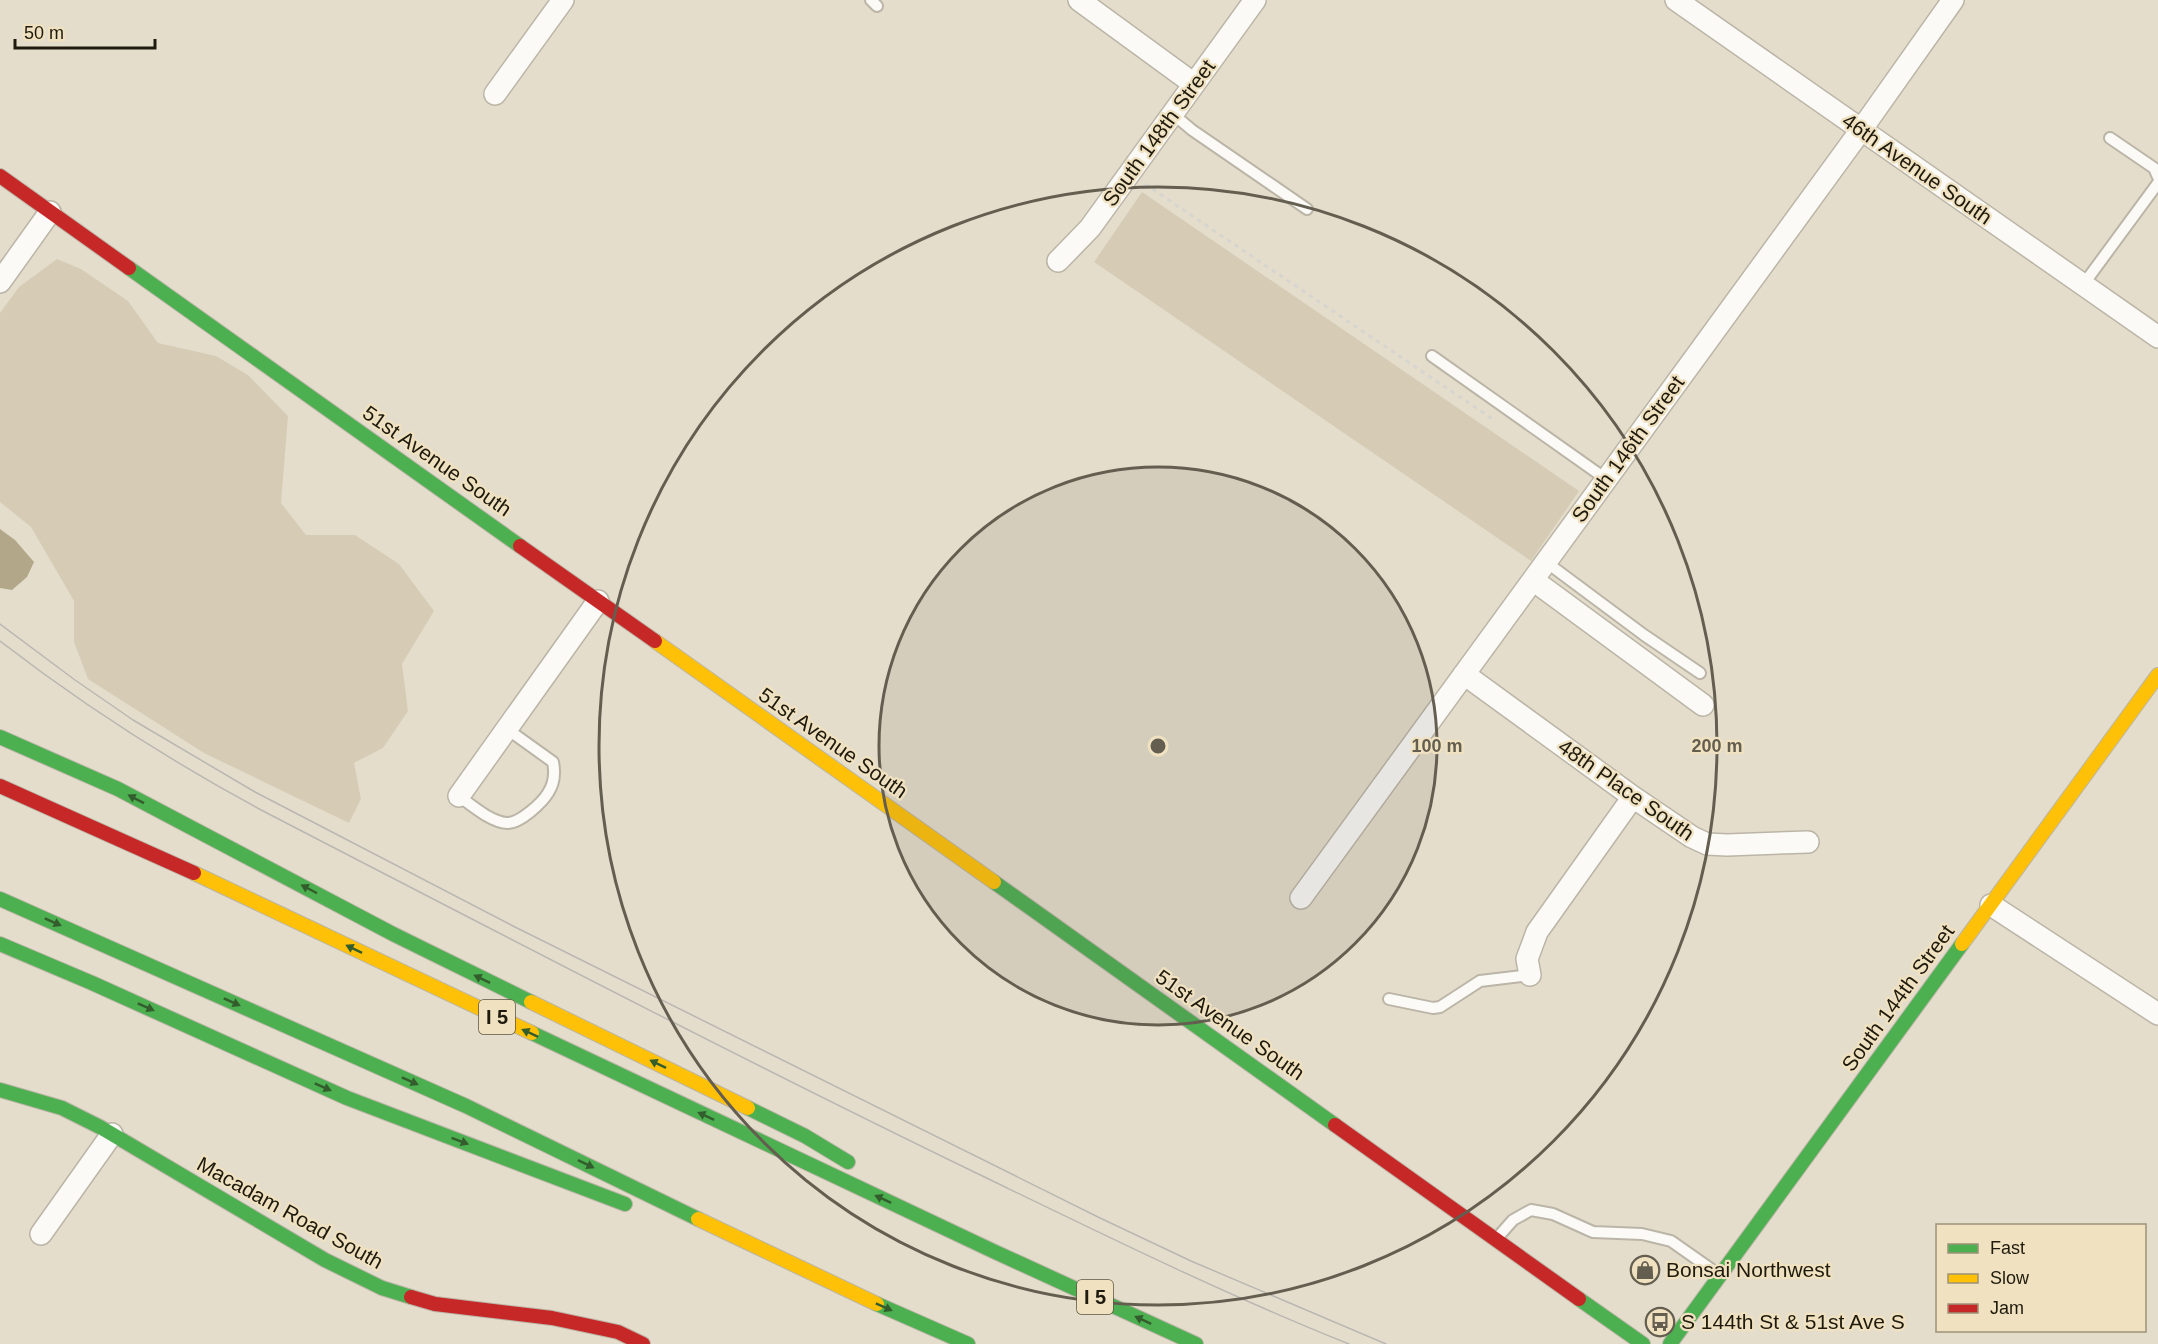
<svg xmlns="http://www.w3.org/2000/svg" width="2158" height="1344" viewBox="0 0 2158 1344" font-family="Arial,sans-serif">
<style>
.green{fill:#d6ccb6}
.water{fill:#b3a78a}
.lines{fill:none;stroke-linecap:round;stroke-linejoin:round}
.lane-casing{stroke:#bbb5a7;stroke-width:14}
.street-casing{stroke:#bbb5a7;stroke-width:24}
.fast-casing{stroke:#bbb5a7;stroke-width:16}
.slow-casing{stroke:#bbb5a7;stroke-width:16}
.jam-casing{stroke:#bbb5a7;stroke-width:16}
.path{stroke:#d7d5cf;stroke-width:3;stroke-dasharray:4.5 4.5;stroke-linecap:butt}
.lane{stroke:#fbfaf7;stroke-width:10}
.street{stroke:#fbfaf7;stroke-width:21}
.fast{stroke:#4caf50;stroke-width:14}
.slow{stroke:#ffc107;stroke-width:14}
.jam{stroke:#c62828;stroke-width:14}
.tram{stroke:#b9b7b2;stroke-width:1.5}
.oneway{fill:#335d2c}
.ring{fill:none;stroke:#645e50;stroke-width:3}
.labels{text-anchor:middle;stroke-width:4.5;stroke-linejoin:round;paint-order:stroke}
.shield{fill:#f0e2c0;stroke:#5e5643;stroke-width:1.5}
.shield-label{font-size:20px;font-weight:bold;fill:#1f1a0e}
.street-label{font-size:21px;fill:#1f1a0e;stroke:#f0e2c0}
.poi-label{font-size:21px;fill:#1f1a0e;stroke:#f0e2c0;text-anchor:start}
.centre{fill:#645e50;stroke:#f0e2c0;stroke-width:3}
.ring-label{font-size:18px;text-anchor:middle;font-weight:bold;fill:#645e50;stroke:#f0e2c0;stroke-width:4.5;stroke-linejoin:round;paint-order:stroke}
</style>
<rect width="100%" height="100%" fill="#e5ddcb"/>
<path class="green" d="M 1142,192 L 1579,491 L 1531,561 L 1094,262 Z
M 57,259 L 81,269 L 128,301 L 158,343 L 216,356 L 248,375 L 288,416 L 281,503 L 306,535 L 355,535 L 399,564 L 434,611 L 402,664 L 408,711 L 383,748 L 354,763 L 361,799 L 349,823 L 204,753 L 88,679 L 74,642 L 74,601 L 31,527 L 0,502 L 0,313 L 19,287 Z"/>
<path class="water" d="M 0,529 L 15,540 L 34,562 L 27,577 L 12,590 L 0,588 Z"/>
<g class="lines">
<g class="lane-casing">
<path id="lane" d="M 871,0 L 877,6
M 1173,114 L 1192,130 L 1307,209
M 2110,138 L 2154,168 L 2158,177
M 2083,285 L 2158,183
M 1432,356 L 1606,479
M 1546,562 L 1644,635 L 1700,673
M 459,796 C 471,805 492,823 508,823 C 520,823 542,803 548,793 C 554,784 555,772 553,762 L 507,729
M 1389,999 L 1433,1008 L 1440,1007 L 1480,981 L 1530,975
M 1498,1237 L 1513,1220 L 1531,1210 L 1553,1214 L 1593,1232 L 1642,1234 L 1671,1241 L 1718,1274"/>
</g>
<g class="street-casing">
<path id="street" d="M 1079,0 L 1194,84
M 1676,0 L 2158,337
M 495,94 L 563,0
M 1058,261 L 1090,228 L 1255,0
M 0,282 L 50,212
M 1533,580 L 1703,705
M 1464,674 L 1633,797 L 1692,837 L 1707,844 L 1727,845 L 1808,842
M 459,796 L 598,601
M 1301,898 L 1861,130 L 1953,0
M 1991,905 L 2158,1014
M 1530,975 L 1527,959 L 1537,932 L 1633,797
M 41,1234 L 112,1134"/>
</g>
<g class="fast-casing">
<path id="fast" d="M 129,268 L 520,546
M 0,737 L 118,789 L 393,934 L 531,1002
M 994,882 L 1335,1125
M 0,899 L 466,1106 L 698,1219
M 0,944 L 92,983 L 347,1098 L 625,1204
M 532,1033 L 993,1251 L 1196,1344
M 0,1090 L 62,1108 L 100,1127 L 325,1260 L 382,1288 L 411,1297
M 748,1108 L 805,1136 L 848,1162
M 1579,1299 L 1643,1344
M 877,1304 L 968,1344
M 1670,1344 L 1962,944"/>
</g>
<g class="slow-casing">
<path id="slow" d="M 655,641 L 994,882
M 194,873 L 532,1033
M 1962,944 L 2158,675
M 531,1002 L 748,1108
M 698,1219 L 877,1304"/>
</g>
<g class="jam-casing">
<path id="jam" d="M 0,176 L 129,268
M 520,546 L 655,641
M 0,786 L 194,873
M 1335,1125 L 1579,1299
M 411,1297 L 435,1304 L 552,1318 L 618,1332 L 643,1344"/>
</g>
<path class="path" d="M 1145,184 L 1494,420"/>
<use href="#lane" class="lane"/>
<use href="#street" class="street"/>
<use href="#fast" class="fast"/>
<use href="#slow" class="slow"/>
<use href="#jam" class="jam"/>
<path class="tram" d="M 0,624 L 75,680 L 133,720 L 255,792 L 513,926 L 1100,1218 L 1191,1261 L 1386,1344
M 0,641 C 83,705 170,761 263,811 C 497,932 731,1054 968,1169 C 1094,1230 1219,1292 1349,1344"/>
</g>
<defs><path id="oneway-solid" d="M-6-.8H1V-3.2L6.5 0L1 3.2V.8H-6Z" transform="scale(1.5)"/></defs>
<g class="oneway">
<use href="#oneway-solid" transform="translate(136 799) rotate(-153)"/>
<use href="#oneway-solid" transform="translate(309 889) rotate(-152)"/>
<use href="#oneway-solid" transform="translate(53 922) rotate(24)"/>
<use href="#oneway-solid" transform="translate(354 949) rotate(-154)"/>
<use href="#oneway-solid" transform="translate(482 979) rotate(-154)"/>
<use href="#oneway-solid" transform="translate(232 1002) rotate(24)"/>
<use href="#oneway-solid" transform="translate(146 1007) rotate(24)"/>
<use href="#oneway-solid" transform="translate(530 1033) rotate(-155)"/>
<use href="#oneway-solid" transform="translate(658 1064) rotate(-154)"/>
<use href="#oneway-solid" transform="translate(410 1081) rotate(24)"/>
<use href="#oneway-solid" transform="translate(323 1087) rotate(24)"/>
<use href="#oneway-solid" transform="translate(706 1116) rotate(-155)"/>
<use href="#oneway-solid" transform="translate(460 1141) rotate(21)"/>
<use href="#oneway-solid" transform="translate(586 1164) rotate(26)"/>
<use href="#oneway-solid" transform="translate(883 1199) rotate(-155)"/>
<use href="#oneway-solid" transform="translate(884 1307) rotate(24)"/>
<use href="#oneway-solid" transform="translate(1143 1320) rotate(-155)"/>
</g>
<circle cx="1158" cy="746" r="279" fill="#645e50" fill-opacity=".12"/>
<g class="ring">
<circle cx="1158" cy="746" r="279"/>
<circle cx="1158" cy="746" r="559"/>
</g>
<defs>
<g id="shop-ring" transform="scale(1.5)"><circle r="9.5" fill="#f0e2c0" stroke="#645e50" stroke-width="1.5"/><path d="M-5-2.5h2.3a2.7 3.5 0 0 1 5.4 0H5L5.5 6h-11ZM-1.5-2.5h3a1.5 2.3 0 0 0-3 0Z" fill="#645e50"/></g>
<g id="bus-ring" transform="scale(1.5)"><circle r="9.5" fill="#f0e2c0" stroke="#645e50" stroke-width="1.5"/><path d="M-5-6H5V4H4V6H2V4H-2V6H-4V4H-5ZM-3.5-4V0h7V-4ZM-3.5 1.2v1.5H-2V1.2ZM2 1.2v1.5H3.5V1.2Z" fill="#645e50"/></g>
</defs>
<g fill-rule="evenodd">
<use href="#shop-ring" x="1645" y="1270"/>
<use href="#bus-ring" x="1660" y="1322"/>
</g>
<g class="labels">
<g class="shield">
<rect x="479" y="1000" width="36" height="34" rx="4.5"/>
<rect x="1077" y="1280" width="36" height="34" rx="4.5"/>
</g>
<g class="shield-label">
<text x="497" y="1024">I 5</text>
<text x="1095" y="1304">I 5</text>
</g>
<g class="street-label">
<text transform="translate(1159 133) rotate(-54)" y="7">South 148th Street</text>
<text transform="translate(1917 169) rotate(35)" y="7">46th Avenue South</text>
<text transform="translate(1628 449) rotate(-54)" y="7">South 146th Street</text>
<text transform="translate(437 461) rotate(35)" y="7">51st Avenue South</text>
<text transform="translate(833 743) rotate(35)" y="7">51st Avenue South</text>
<text transform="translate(1626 790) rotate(35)" y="7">48th Place South</text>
<text transform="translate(1898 998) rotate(-54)" y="7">South 144th Street</text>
<text transform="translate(1230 1025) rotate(35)" y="7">51st Avenue South</text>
<text transform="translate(290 1213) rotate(29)" y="7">Macadam Road South</text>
</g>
<g class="poi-label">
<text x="1666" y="1277">Bonsai Northwest</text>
<text x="1681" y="1329">S 144th St &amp; 51st Ave S</text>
</g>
</g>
<circle cx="1158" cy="746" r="9" class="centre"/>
<g class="ring-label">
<text x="1437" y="752">100 m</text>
<text x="1717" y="752">200 m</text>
</g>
<rect x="1936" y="1224" width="210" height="108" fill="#f0e2c0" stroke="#9c9279" stroke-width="1.5"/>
<rect x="1948" y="1244" width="30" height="9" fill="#4caf50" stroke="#9c9279" stroke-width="1.5"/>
<text x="1990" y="1254" font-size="18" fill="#1f1a0e">Fast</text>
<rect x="1948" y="1274" width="30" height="9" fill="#ffc107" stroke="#9c9279" stroke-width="1.5"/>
<text x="1990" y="1284" font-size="18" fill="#1f1a0e">Slow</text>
<rect x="1948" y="1304" width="30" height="9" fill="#c62828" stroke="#9c9279" stroke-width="1.5"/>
<text x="1990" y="1314" font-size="18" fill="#1f1a0e">Jam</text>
<path d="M15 39v9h140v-9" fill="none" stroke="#1f1a0e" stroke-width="3"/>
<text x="24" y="39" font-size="18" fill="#1f1a0e" stroke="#f0e2c0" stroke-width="4.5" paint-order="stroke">50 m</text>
</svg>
